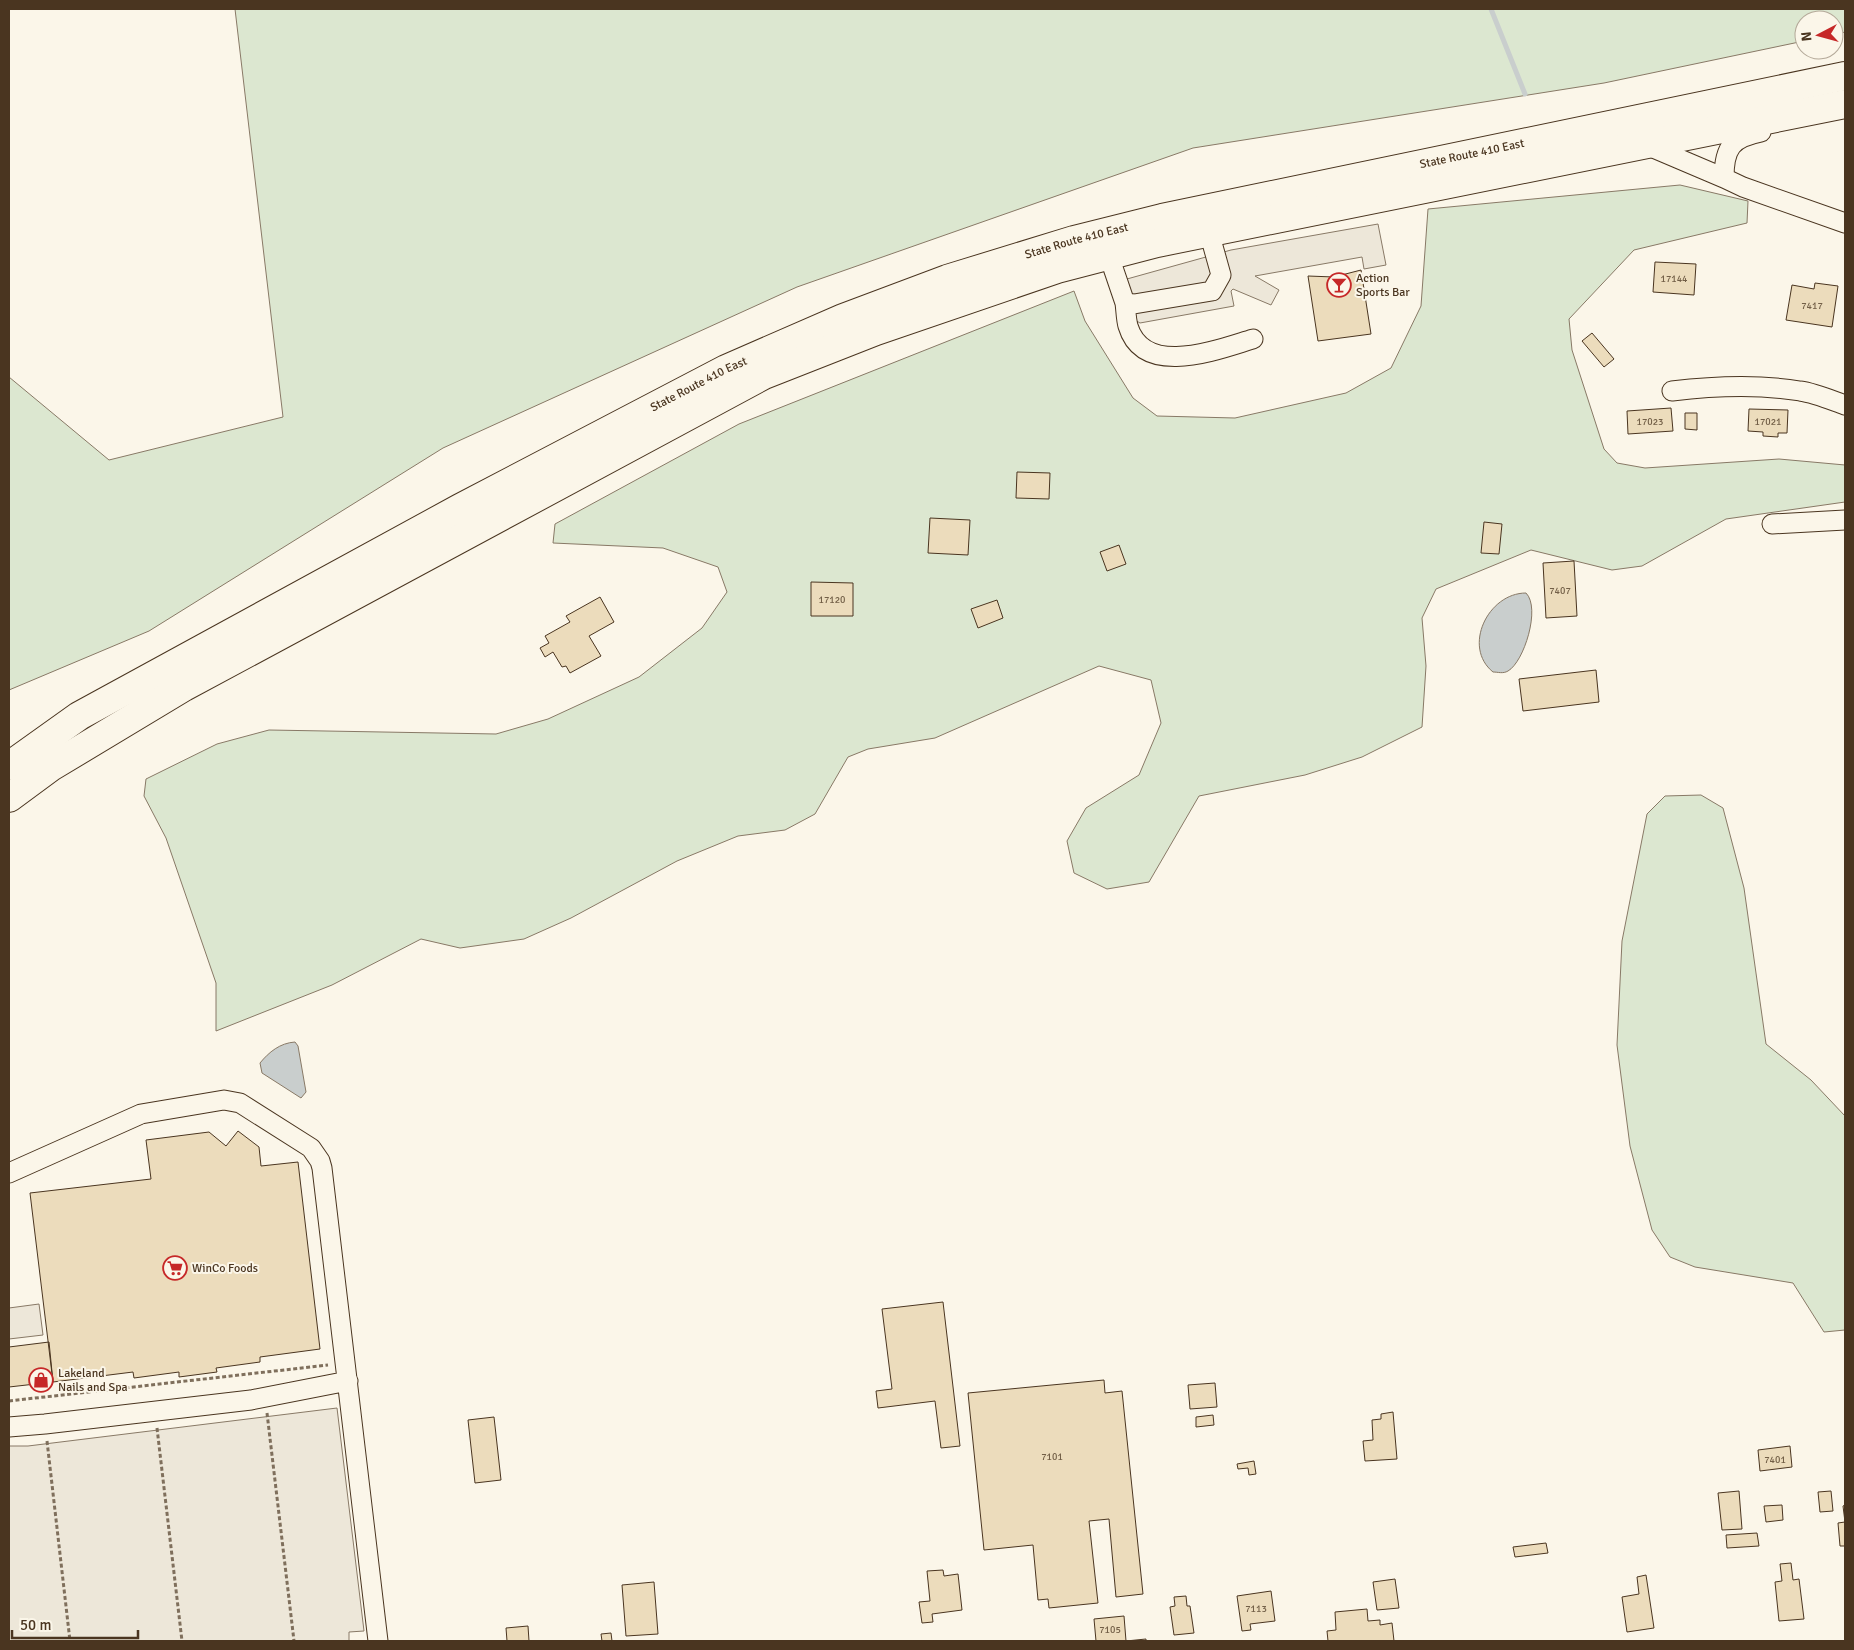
<svg xmlns="http://www.w3.org/2000/svg" width="1854" height="1650" viewBox="0 0 1854 1650" font-family="Signika,sans-serif">
<style>
.green{fill:#dce7d0;stroke:#887966}
.parking{fill:#ede7d9;stroke:#887966}
.water{fill:#c9cecd;stroke:#887966}
.lines{fill:none;stroke-linecap:round;stroke-linejoin:round}
.stream{stroke:#c9cecd;stroke-width:5}
.building{fill:#ecdcbc;stroke:#4a3520}
.minor-casing{stroke:#4a3520;stroke-width:21}
.highway-casing{stroke:#4a3520;stroke-width:30}
.path{stroke:#7f6f5c;stroke-width:3;stroke-dasharray:4 2.5;stroke-linecap:butt}
.minor{stroke:#fbf6e9;stroke-width:19}
.highway{stroke:#fbf6e9;stroke-width:28}
.labels{text-anchor:middle;stroke-width:4;stroke-linejoin:round;paint-order:stroke}
.number-label{font-size:10px;fill:#725f47}
.street-label{font-size:12px;fill:#4a3520;stroke:#fbf6e9}
.poi-label{font-size:12px;fill:#4a3520;stroke:#fbf6e9;text-anchor:start}
</style>
<rect width="100%" height="100%" fill="#fbf6e9"/>
<path class="green" d="M 235,9 L 1845,9 L 1845,32 L 1834,35 L 1834,20 L 1804,20 L 1804,41 L 1604,83 L 1193,148 L 797,287 L 443,448 L 149,631 L 9,690 L 9,377 L 109,460 L 283,417 Z
M 1680,185 L 1748,201 L 1747,223 L 1634,250 L 1569,319 L 1572,350 L 1604,449 L 1617,463 L 1645,468 L 1779,459 L 1845,465 L 1845,502 L 1726,519 L 1642,566 L 1612,570 L 1531,550 L 1436,589 L 1422,618 L 1426,666 L 1422,727 L 1362,757 L 1305,775 L 1199,796 L 1149,882 L 1107,889 L 1074,873 L 1067,841 L 1086,808 L 1139,775 L 1161,723 L 1151,680 L 1099,666 L 935,738 L 868,749 L 848,757 L 815,814 L 785,830 L 738,836 L 677,861 L 571,918 L 524,939 L 460,948 L 421,939 L 332,985 L 216,1031 L 216,983 L 166,838 L 144,796 L 146,779 L 217,744 L 269,730 L 496,734 L 548,719 L 639,677 L 702,628 L 727,592 L 718,567 L 663,548 L 553,543 L 555,524 L 739,424 L 1074,291 L 1085,321 L 1133,398 L 1157,416 L 1235,418 L 1346,393 L 1391,368 L 1421,306 L 1428,209 Z
M 1701,795 L 1723,808 L 1744,888 L 1766,1044 L 1811,1080 L 1845,1116 L 1845,1330 L 1824,1332 L 1793,1283 L 1695,1267 L 1670,1257 L 1652,1230 L 1630,1146 L 1617,1045 L 1622,941 L 1647,814 L 1665,796 Z"/>
<path class="parking" d="M 1378,224 L 1386,265 L 1364,269 L 1362,257 L 1255,276 L 1279,290 L 1271,305 L 1233,289 L 1231,291 L 1234,306 L 1140,323 L 1125,314 L 1109,284 L 1231,250 Z
M 39,1304 L 43,1335 L 9,1339 L 9,1308 Z
M 337,1408 L 364,1631 L 349,1632 L 349,1641 L 9,1641 L 9,1446 L 28,1446 Z"/>
<path class="water" d="M 1526,593 C 1541,608 1524,662 1508,671 C 1503,674 1498,672 1493,672 C 1462,647 1488,593 1526,593 Z
M 295,1042 L 298,1046 L 306,1092 L 301,1098 L 262,1073 L 260,1063 C 269,1052 280,1043 295,1042 Z"/>
<g class="lines">
<path class="stream" d="M 1491,9 L 1525,94"/>
</g>
<path class="building" d="M 1655,262 L 1696,264 L 1694,295 L 1653,292 Z
M 1361,270 L 1371,334 L 1318,341 L 1308,276 L 1334,277 Z
M 1815,283 L 1838,286 L 1832,327 L 1786,320 L 1792,285 L 1814,289 Z
M 1592,333 L 1614,359 L 1604,367 L 1582,341 Z
M 1671,408 L 1673,431 L 1628,434 L 1627,411 Z
M 1749,409 L 1788,410 L 1787,433 L 1778,433 L 1778,437 L 1763,436 L 1763,432 L 1748,431 Z
M 1685,413 L 1697,413 L 1697,430 L 1685,429 Z
M 1017,472 L 1050,473 L 1049,499 L 1016,498 Z
M 930,518 L 970,520 L 968,555 L 928,553 Z
M 1484,522 L 1502,524 L 1499,554 L 1481,553 Z
M 1119,545 L 1126,564 L 1107,571 L 1100,552 Z
M 1574,561 L 1577,616 L 1546,618 L 1543,563 Z
M 811,582 L 853,583 L 853,616 L 811,616 Z
M 600,597 L 614,622 L 589,636 L 601,656 L 570,673 L 566,666 L 562,667 L 553,652 L 545,657 L 540,648 L 549,643 L 545,636 L 570,622 L 566,616 Z
M 997,600 L 1003,618 L 978,628 L 971,609 Z
M 1596,670 L 1599,702 L 1523,711 L 1519,679 Z
M 238,1131 L 259,1147 L 261,1166 L 298,1162 L 320,1349 L 260,1357 L 260,1362 L 216,1368 L 217,1372 L 179,1377 L 179,1372 L 134,1378 L 133,1372 L 53,1382 L 30,1193 L 151,1179 L 146,1140 L 209,1132 L 226,1146 Z
M 943,1302 L 960,1446 L 941,1448 L 935,1401 L 878,1408 L 876,1391 L 892,1389 L 882,1309 Z
M 49,1342 L 53,1382 L 9,1387 L 9,1347 Z
M 1104,1380 L 1105,1393 L 1122,1391 L 1143,1594 L 1116,1597 L 1109,1519 L 1089,1521 L 1098,1603 L 1049,1608 L 1048,1599 L 1038,1600 L 1033,1545 L 984,1550 L 968,1393 Z
M 1215,1383 L 1217,1407 L 1190,1409 L 1188,1385 Z
M 1393,1412 L 1397,1459 L 1365,1461 L 1363,1441 L 1373,1440 L 1372,1420 L 1381,1419 L 1381,1414 Z
M 1213,1415 L 1214,1425 L 1196,1427 L 1196,1417 Z
M 494,1417 L 501,1480 L 475,1483 L 468,1420 Z
M 1790,1446 L 1792,1467 L 1760,1471 L 1758,1450 Z
M 1254,1461 L 1256,1474 L 1249,1475 L 1248,1468 L 1238,1469 L 1237,1464 Z
M 1739,1491 L 1742,1529 L 1722,1530 L 1718,1493 Z
M 1831,1491 L 1833,1511 L 1820,1512 L 1818,1492 Z
M 1782,1505 L 1783,1520 L 1766,1522 L 1764,1506 Z
M 1845,1505 L 1845,1546 L 1840,1546 L 1838,1523 L 1845,1522 L 1843,1506 Z
M 1757,1533 L 1759,1546 L 1727,1548 L 1726,1535 Z
M 1546,1543 L 1548,1553 L 1515,1557 L 1513,1547 Z
M 1791,1563 L 1793,1580 L 1799,1579 L 1804,1619 L 1779,1621 L 1775,1582 L 1782,1581 L 1780,1564 Z
M 943,1570 L 944,1576 L 958,1574 L 962,1610 L 932,1614 L 933,1622 L 922,1623 L 919,1602 L 930,1601 L 927,1571 Z
M 1646,1575 L 1654,1628 L 1627,1632 L 1622,1597 L 1639,1594 L 1637,1577 Z
M 1395,1579 L 1399,1608 L 1377,1610 L 1373,1582 Z
M 654,1582 L 658,1634 L 626,1636 L 622,1585 Z
M 1271,1591 L 1275,1621 L 1250,1624 L 1251,1630 L 1242,1631 L 1237,1596 Z
M 1186,1596 L 1187,1606 L 1190,1606 L 1194,1633 L 1174,1635 L 1170,1607 L 1175,1606 L 1174,1597 Z
M 1367,1609 L 1368,1621 L 1380,1620 L 1380,1625 L 1392,1623 L 1394,1641 L 1328,1641 L 1327,1631 L 1336,1630 L 1335,1612 Z
M 1124,1616 L 1126,1641 L 1146,1639 L 1146,1641 L 1096,1641 L 1094,1619 Z
M 528,1626 L 529,1641 L 507,1641 L 506,1628 Z
M 611,1633 L 612,1641 L 602,1641 L 601,1634 Z"/>
<g class="lines">
<g class="minor-casing">
<path id="minor" d="M 1644,144 L 1724,178 C 1724,147 1732,138 1761,132
M 1724,178 L 1743,187 L 1845,223
M 1109,256 L 1125,303 L 1134,304 L 1212,291 L 1221,275 L 1209,232
M 1125,303 C 1126,310 1126,319 1128,326 C 1144,379 1219,349 1253,339
M 1672,391 C 1714,386 1758,384 1800,391 C 1815,393 1831,400 1845,405
M 1772,524 L 1845,520
M 9,1173 L 141,1114 L 224,1100 L 240,1103 L 311,1148 L 320,1161 L 322,1168 L 378,1641
M 9,1427 L 45,1424 L 251,1400 L 348,1381"/>
</g>
<g class="highway-casing">
<g id="highway">
<path id="s1" d="M 9,766 L 79,716 L 460,508 L 726,369 L 843,318 L 947,279 L 1074,240 L 1162,218 L 1845,76"/>
<path d="M 9,798 L 51,767 L 184,687 L 764,375 L 876,331 L 1057,269 L 1157,243 L 1845,104"/>
</g>
</g>
<path class="path" d="M 9,1401 L 328,1365
M 267,1413 L 294,1641
M 157,1428 L 182,1641
M 47,1441 L 70,1641"/>
<use href="#minor" class="minor"/>
<use href="#highway" class="highway"/>
</g>
<defs>
<g id="bar-ring" transform="scale(1.25)"><circle r="9.5" fill="#fbf6e9" stroke="#c62828" stroke-width="1.5"/><path d="M-6-5H6L.8 .8V4.5H3.5V6h-7V4.5H-.8V.8Z" fill="#c62828"/></g>
<g id="supermarket-ring" transform="scale(1.25)"><circle r="9.5" fill="#fbf6e9" stroke="#c62828" stroke-width="1.5"/><path d="M-6-5.5h2.5l.6 2H6L4.5 2H-2.5L-4.4-4H-6ZM-1.5 3.2a1.3 1.3 0 1 0 .1 0ZM3 3.2a1.3 1.3 0 1 0 .1 0Z" fill="#c62828"/></g>
<g id="shop-ring" transform="scale(1.25)"><circle r="9.5" fill="#fbf6e9" stroke="#c62828" stroke-width="1.5"/><path d="M-5-2.5h2.3a2.7 3.5 0 0 1 5.4 0H5L5.5 6h-11ZM-1.5-2.5h3a1.5 2.3 0 0 0-3 0Z" fill="#c62828"/></g>
</defs>
<g fill-rule="evenodd">
<use href="#bar-ring" x="1339" y="285"/>
<use href="#supermarket-ring" x="175" y="1268"/>
<use href="#shop-ring" x="41" y="1380"/>
</g>
<g class="labels">
<g class="number-label">
<text x="1674" y="282">17144</text>
<text x="1812" y="309">7417</text>
<text x="1650" y="425">17023</text>
<text x="1768" y="425">17021</text>
<text x="1560" y="594">7407</text>
<text x="832" y="603">17120</text>
<text x="1052" y="1460">7101</text>
<text x="1775" y="1463">7401</text>
<text x="1256" y="1612">7113</text>
<text x="1110" y="1633">7105</text>
</g>
<g class="street-label">
<text dy="4" stroke="none"><textPath href="#s1" startOffset="1599">State Route 410 East</textPath></text>
<text dy="4" stroke="none"><textPath href="#s1" startOffset="1194">State Route 410 East</textPath></text>
<text dy="4" stroke="none"><textPath href="#s1" startOffset="789">State Route 410 East</textPath></text>
</g>
<g class="poi-label">
<text x="1356" y="282">Action<tspan x="1356" dy="14">Sports Bar</tspan></text>
<text x="192" y="1272">WinCo Foods</text>
<text x="58" y="1377">Lakeland<tspan x="58" dy="14">Nails and Spa</tspan></text>
</g>
</g>
<rect width="1854" height="1650" fill="none" stroke="#4a3520" stroke-width="20"/>
<g transform="translate(1819 35) rotate(264)"><circle r="24" fill="#fbf6e9" stroke="#b4a999"/>
<path d="M0-4L9 19L0 12L-9 19Z" fill="#c62828"/>
<text y="-8" font-size="14" font-weight="bold" text-anchor="middle" fill="#4a3520">N</text>
</g>
<path d="M12 1630v8h126v-8" fill="none" stroke="#4a3520" stroke-width="2.5"/>
<text x="20" y="1630" font-size="15" fill="#4a3520" stroke="#fbf6e9" stroke-width="4" paint-order="stroke">50 m</text>
</svg>
